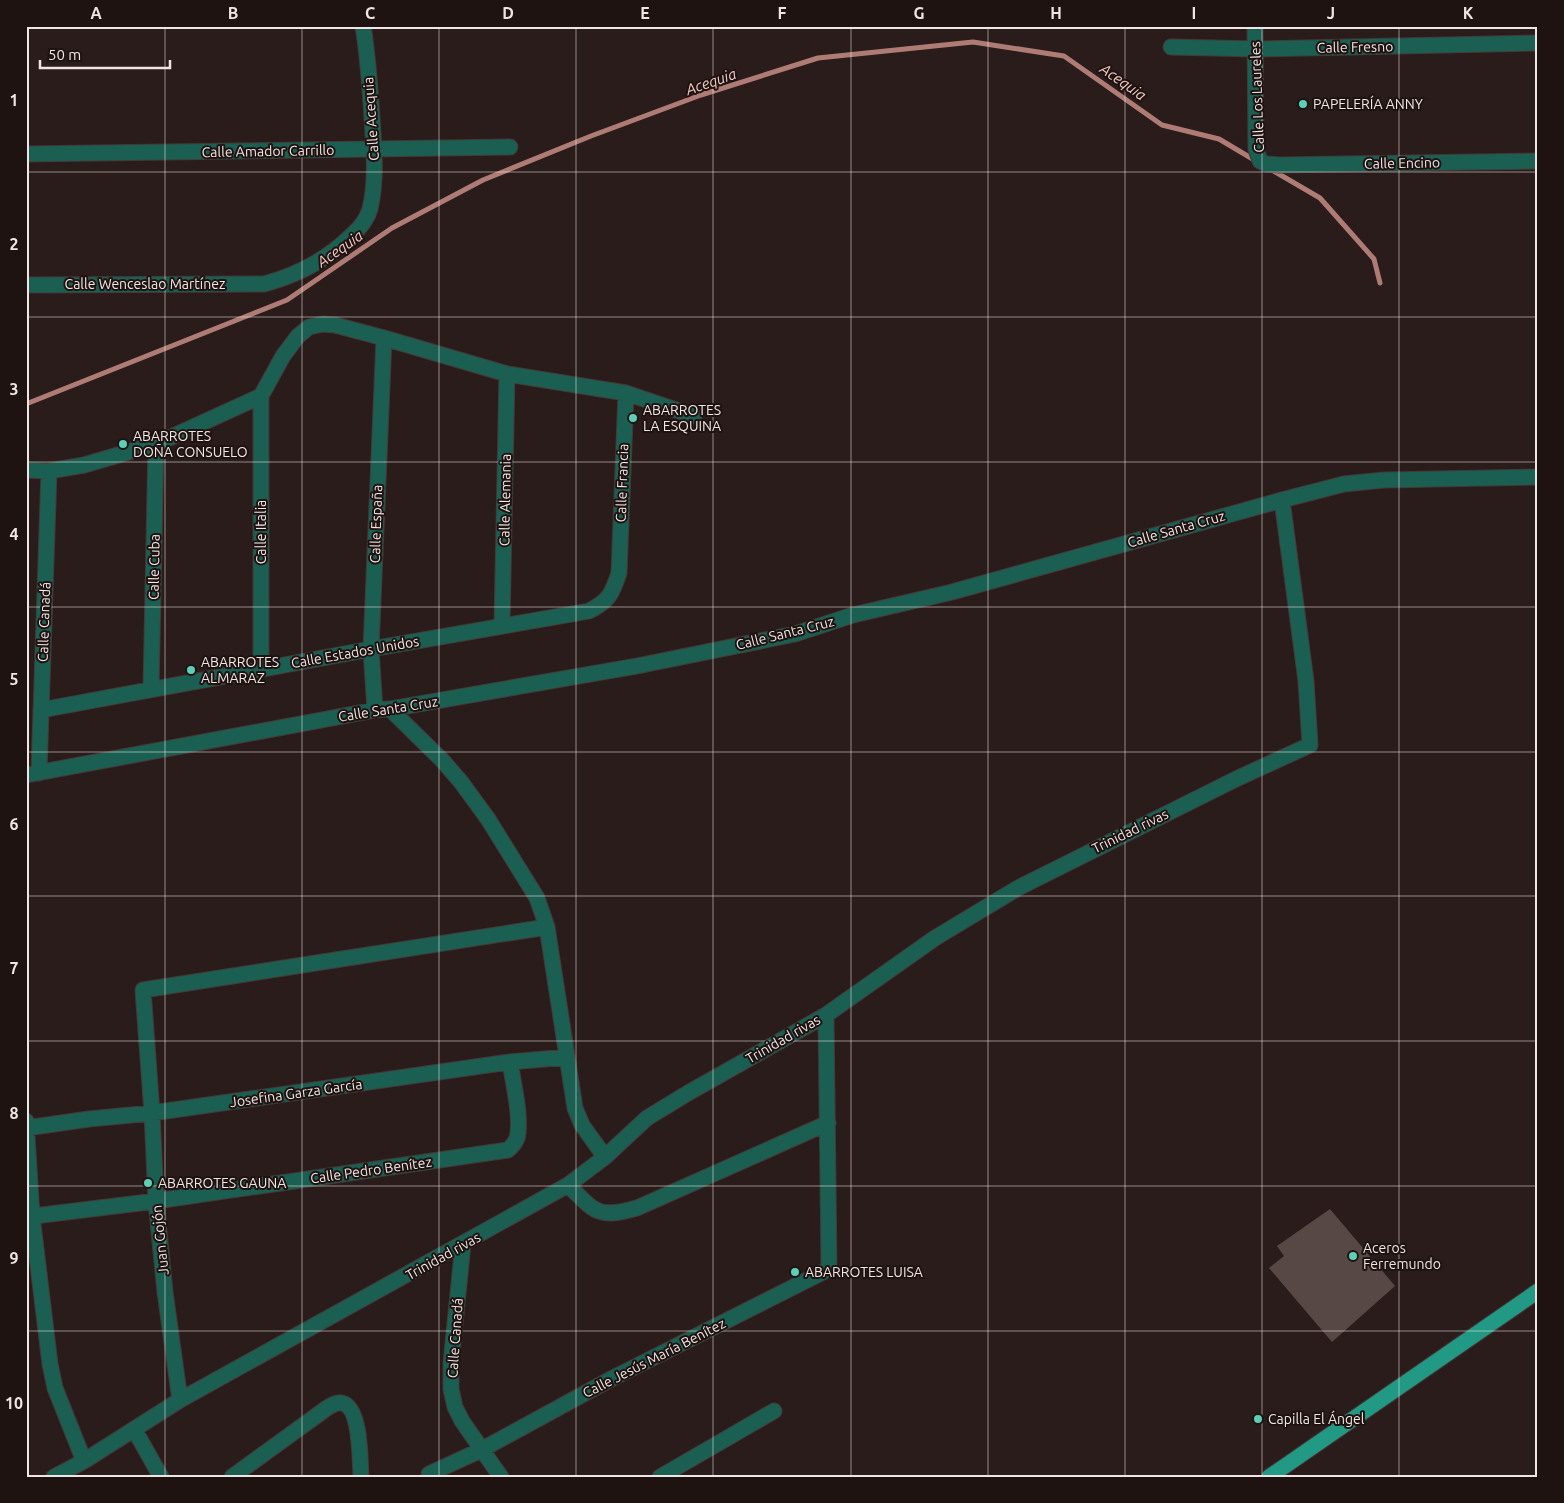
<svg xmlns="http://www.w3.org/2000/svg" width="1564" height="1503" viewBox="0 0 1564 1503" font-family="Ubuntu,sans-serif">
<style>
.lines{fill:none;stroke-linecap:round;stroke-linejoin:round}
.stream{stroke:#af7c75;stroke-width:5}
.building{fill:#574846}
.minor-casing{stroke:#453836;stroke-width:17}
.major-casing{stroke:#453836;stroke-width:17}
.minor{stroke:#1b5f53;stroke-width:15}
.major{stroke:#219985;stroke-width:15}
.grid{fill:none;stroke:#eee5e4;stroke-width:1;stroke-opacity:0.55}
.poi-dot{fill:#5dceb8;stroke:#1f1311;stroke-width:2}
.labels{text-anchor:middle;stroke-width:4;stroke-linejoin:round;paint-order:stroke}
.street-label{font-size:14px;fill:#eee5e4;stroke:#1f1311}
.poi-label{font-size:14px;fill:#eee5e4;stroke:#1f1311;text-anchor:start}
.water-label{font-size:15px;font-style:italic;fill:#f4c9c3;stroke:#1f1311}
.neatline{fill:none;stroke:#eee5e4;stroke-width:2}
.grid-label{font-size:16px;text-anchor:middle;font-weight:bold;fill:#eee5e4}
</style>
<rect width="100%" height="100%" fill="#291c1a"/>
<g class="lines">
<path class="stream" d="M 1272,170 L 1320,198 L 1374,259 L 1380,283
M 26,404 L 287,300 L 392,228 L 483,180 L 591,136 L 701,95 L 818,58 L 973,42 L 1064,56 L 1162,125 L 1219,139 L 1256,161"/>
</g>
<path class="building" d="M 1330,1209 L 1395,1286 L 1332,1342 L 1269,1268 L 1284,1256 L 1277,1246 Z"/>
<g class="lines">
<g class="minor-casing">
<path id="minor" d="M 1255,26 L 1256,149 L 1260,161 L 1266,164 L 1280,165 L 1538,161
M 1171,47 L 1256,49 L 1538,43
M 26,154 L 510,147
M 26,285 L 264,284 C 298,275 325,261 350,237 C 358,230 367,220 370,209 C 377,179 374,148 372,118 C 370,87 368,56 363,26
M 26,470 L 49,471 L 84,465 L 156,444 L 261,396 L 283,356 L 298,336 L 309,327 L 323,324 L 335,325 L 384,338 L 507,374 L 626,393 L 694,416
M 502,625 L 507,374
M 261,669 L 261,396
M 151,689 L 156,444
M 390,709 L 442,760 L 461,782 L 488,819 L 537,898 L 547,927 L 575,1108 L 582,1125 L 605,1157
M 41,710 L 371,649 L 589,611 C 609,601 612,594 619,573 L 626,393
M 375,710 L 371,649 L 384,338
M 39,773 L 49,471
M 26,775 L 375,710 L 390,709 L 637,666 L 795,634 L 853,615 L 952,592 L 1282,500 L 1344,484 L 1384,480 L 1538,477
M 26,1121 L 32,1216 L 50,1364 L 55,1388 L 84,1461
M 26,1128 L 89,1119 L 152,1113 L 510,1062 L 567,1057
M 568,1185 C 595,1212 598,1219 637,1208 L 828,1123
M 26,1217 L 156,1201 L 508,1150 C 512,1146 515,1144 517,1138 C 522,1119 513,1082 510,1062
M 463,1244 L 451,1363 L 451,1389 L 455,1407 L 462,1421 L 501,1477
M 180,1400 L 165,1292 L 156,1201 L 152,1113 L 143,990 L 547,927
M 134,1429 L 161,1477
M 429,1474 L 481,1450 L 611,1379 L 829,1269 L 826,1015
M 54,1477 L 84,1461 L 180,1400 L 568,1185 L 605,1157 L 647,1118 L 688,1093 L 826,1015 L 935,938 L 1018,888 L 1236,779 L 1310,745 L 1306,681 L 1282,500
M 232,1477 L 327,1408 C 332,1405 337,1402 342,1403 C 361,1407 360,1461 361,1477
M 660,1477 L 774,1411"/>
</g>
<g class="major-casing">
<path id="major" d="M 1269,1477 L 1538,1291"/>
</g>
<use href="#minor" class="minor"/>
<use href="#major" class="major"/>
</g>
<path class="grid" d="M 165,26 L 165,1477M 302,26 L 302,1477M 439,26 L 439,1477M 576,26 L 576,1477M 713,26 L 713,1477M 851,26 L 851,1477M 988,26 L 988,1477M 1125,26 L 1125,1477M 1262,26 L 1262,1477M 1399,26 L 1399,1477M 26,172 L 1538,172M 26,317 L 1538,317M 26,462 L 1538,462M 26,607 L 1538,607M 26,752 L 1538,752M 26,896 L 1538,896M 26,1041 L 1538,1041M 26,1186 L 1538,1186M 26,1331 L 1538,1331"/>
<g class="poi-dot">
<circle cx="1303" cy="104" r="5"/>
<circle cx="633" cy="418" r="5"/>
<circle cx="123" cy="444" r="5"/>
<circle cx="191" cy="670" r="5"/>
<circle cx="148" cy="1183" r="5"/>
<circle cx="1353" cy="1256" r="5"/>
<circle cx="795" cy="1272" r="5"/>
<circle cx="1258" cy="1419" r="5"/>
</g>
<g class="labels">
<g class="street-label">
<text transform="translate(1355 47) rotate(-1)" y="5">Calle Fresno</text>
<text transform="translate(1257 97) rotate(-92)" y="5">Calle Los Laureles</text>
<text transform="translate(371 119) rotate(-94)" y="5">Calle Acequia</text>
<text transform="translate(268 151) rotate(-1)" y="5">Calle Amador Carrillo</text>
<text transform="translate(1402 163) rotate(-1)" y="5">Calle Encino</text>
<text x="145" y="289">Calle Wenceslao Martínez</text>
<text transform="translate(622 483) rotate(-88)" y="5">Calle Francia</text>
<text transform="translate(505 500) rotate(-89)" y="5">Calle Alemania</text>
<text transform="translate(376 524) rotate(-88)" y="5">Calle España</text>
<text transform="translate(1176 529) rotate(-16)" y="5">Calle Santa Cruz</text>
<text transform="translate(261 532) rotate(-90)" y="5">Calle Italia</text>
<text transform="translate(154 567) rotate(-89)" y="5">Calle Cuba</text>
<text transform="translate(44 622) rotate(-88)" y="5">Calle Canadá</text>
<text transform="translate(785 633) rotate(-14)" y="5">Calle Santa Cruz</text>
<text transform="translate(355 652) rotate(-10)" y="5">Calle Estados Unidos</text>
<text transform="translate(388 709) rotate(-9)" y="5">Calle Santa Cruz</text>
<text transform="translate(1130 831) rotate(-26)" y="5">Trinidad rivas</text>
<text transform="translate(783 1039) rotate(-30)" y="5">Trinidad rivas</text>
<text transform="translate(296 1093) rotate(-8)" y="5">Josefina Garza García</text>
<text transform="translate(371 1170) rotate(-8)" y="5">Calle Pedro Benítez</text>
<text transform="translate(160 1240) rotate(-96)" y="5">Juan Gojón</text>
<text transform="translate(443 1256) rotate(-29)" y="5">Trinidad rivas</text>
<text transform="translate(455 1338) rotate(-86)" y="5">Calle Canadá</text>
<text transform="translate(654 1358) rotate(-27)" y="5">Calle Jesús María Benítez</text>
</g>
<g class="poi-label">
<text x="1313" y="109">PAPELERÍA ANNY</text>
<text x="643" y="415">ABARROTES<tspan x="643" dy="16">LA ESQUINA</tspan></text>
<text x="133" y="441">ABARROTES<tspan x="133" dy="16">DOÑA CONSUELO</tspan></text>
<text x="201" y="667">ABARROTES<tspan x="201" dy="16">ALMARAZ</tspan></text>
<text x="158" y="1188">ABARROTES GAUNA</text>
<text x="1363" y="1253">Aceros<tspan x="1363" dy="16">Ferremundo</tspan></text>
<text x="805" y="1277">ABARROTES LUISA</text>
<text x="1268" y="1424">Capilla El Ángel</text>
</g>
<g class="water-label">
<text transform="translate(711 82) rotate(-19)" y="5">Acequia</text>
<text transform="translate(1123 82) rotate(35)" y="5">Acequia</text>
<text transform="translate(340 249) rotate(-35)" y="5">Acequia</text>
</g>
</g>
<rect width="1564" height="1503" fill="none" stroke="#1f1311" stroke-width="55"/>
<path d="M40 60v8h130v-8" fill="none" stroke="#eee5e4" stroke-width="2.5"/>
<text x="48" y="60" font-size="15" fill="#eee5e4" stroke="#1f1311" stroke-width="4" paint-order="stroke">50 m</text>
<rect x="28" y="28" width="1508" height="1448" class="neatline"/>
<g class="grid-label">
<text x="96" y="19">A</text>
<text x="233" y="19">B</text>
<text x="370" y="19">C</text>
<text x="508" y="19">D</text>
<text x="645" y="19">E</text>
<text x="782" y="19">F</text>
<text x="919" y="19">G</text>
<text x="1056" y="19">H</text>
<text x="1194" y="19">I</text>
<text x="1331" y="19">J</text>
<text x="1468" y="19">K</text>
<text x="14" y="106">1</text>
<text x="14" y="250">2</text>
<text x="14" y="395">3</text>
<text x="14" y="540">4</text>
<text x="14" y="685">5</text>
<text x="14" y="830">6</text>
<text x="14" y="974">7</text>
<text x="14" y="1119">8</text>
<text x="14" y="1264">9</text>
<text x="14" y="1409">10</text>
</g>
</svg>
